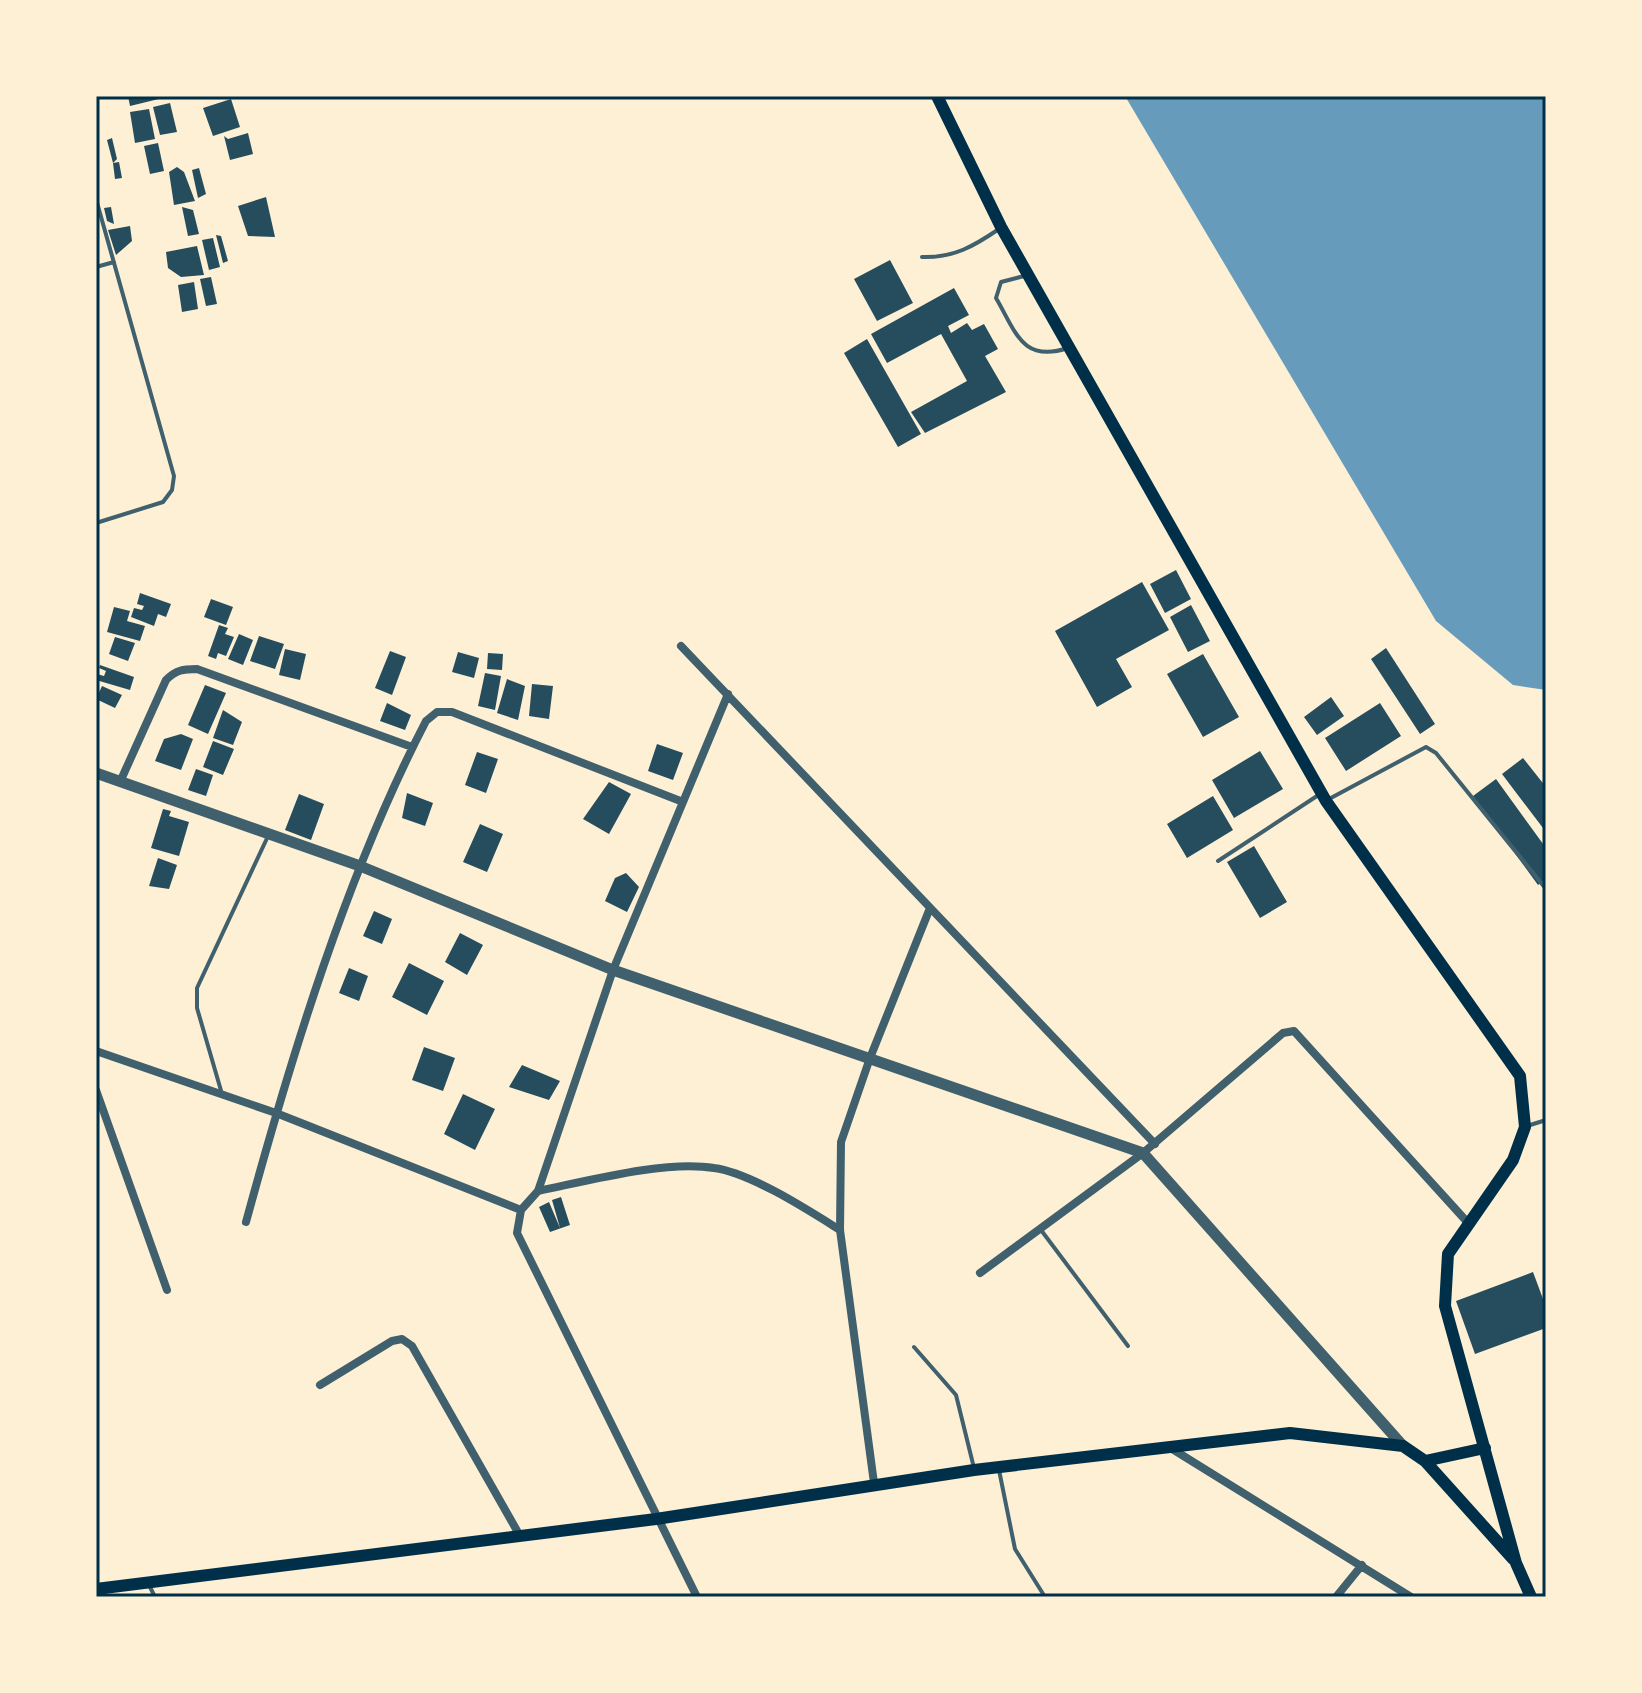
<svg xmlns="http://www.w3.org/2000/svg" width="1642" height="1693" viewBox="0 0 1642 1693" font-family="Roboto,sans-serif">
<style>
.water{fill:#669bbc}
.building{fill:#264d5e}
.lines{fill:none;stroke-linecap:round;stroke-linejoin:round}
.service{stroke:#3f606c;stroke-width:4}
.minor{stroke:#3f606c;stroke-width:8}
.tertiary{stroke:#3f606c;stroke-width:11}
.secondary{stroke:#003049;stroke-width:12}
.neatline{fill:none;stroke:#003049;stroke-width:3}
</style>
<rect width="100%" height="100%" fill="#fdf0d5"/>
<path class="water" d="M 1125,96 L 1546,96 L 1546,690 L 1513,685 L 1436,621 Z"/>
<path class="building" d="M 128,96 L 167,96 L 167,97 L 130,106 Z
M 231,99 L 240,127 L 213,136 L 203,108 Z
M 170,103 L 177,132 L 160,135 L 153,107 Z
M 149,109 L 155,139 L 135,143 L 130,112 Z
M 248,133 L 253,154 L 230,160 L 224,136 L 228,139 Z
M 112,138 L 117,159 L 113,163 L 107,140 Z
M 158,143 L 164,171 L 150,174 L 144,146 Z
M 119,162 L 122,178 L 115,179 L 113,163 Z
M 177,167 L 184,172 L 195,201 L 174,205 L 169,172 Z
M 199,168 L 206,194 L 198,198 L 192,170 Z
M 266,197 L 275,237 L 248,236 L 238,206 Z
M 111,207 L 114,224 L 107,221 L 104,208 Z
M 182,207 L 193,210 L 199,234 L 188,236 Z
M 130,226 L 132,241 L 116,255 L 108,230 Z
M 216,235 L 221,236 L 228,261 L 223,263 Z
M 213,238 L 220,267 L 209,270 L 202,240 Z
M 197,246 L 204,275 L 181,277 L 168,268 L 166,252 Z
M 890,260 L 913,303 L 877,321 L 854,279 Z
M 211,277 L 217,304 L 206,306 L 200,279 Z
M 194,282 L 198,309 L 182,312 L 178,285 Z
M 954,288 L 969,315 L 948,326 L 951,333 L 967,323 L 972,330 L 984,324 L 998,349 L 985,356 L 1006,392 L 925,433 L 911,412 L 967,381 L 941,334 L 887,363 L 871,334 Z
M 867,339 L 921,434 L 898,447 L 844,353 Z
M 1176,570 L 1191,599 L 1165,613 L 1150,584 Z
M 1142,582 L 1169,630 L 1116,659 L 1132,687 L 1097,707 L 1055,631 Z
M 140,593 L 171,604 L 166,617 L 158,614 L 154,626 L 131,617 L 134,608 L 142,610 L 144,606 L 137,604 Z
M 211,599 L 233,607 L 226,625 L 204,617 Z
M 1191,605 L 1210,641 L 1188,652 L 1170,617 Z
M 114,607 L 130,611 L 127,621 L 145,626 L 140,641 L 107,632 Z
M 219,625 L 228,628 L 225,634 L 234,637 L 226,656 L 218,653 L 216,659 L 208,656 Z
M 239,634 L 253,640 L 243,665 L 228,659 Z
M 259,636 L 284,644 L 275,669 L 250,661 Z
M 115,637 L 135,643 L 128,661 L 109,654 Z
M 1386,648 L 1435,724 L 1420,734 L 1371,659 Z
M 285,649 L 306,654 L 300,680 L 279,675 Z
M 390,651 L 406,657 L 392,695 L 375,688 Z
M 458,652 L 479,658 L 474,678 L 452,672 Z
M 488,653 L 503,654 L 502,670 L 487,669 Z
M 1203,654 L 1239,717 L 1203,737 L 1167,674 Z
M 100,665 L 134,677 L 130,690 L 96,680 L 97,674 L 104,676 L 106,671 L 99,668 Z
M 485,673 L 501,676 L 495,710 L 478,706 Z
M 507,679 L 525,686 L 518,720 L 497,713 Z
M 532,684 L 553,686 L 549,719 L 529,716 Z
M 205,685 L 226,693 L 208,734 L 188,725 Z
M 102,686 L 122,695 L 115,708 L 96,699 Z
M 1331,697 L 1344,716 L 1317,735 L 1304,717 Z
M 387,703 L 411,715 L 405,730 L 380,721 Z
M 1380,703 L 1401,736 L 1346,771 L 1325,738 Z
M 223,710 L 242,722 L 233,745 L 213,738 Z
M 181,734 L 193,739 L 181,770 L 155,761 L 164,739 Z
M 213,741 L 234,749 L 223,775 L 203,767 Z
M 657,744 L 683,753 L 673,780 L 648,771 Z
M 1260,751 L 1283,789 L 1234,818 L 1212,780 Z
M 477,752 L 498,759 L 486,793 L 465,785 Z
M 1523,758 L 1546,787 L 1546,832 L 1502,774 Z
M 196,769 L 213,775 L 206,796 L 188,790 Z
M 1496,779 L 1546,848 L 1546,879 L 1538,885 L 1473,796 Z
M 609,782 L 631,794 L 609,834 L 583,819 Z
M 407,793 L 433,803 L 425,826 L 402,818 Z
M 299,794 L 324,804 L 311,840 L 285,830 Z
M 1213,796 L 1233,830 L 1187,858 L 1167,824 Z
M 163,809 L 171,811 L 169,816 L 189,822 L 179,856 L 151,848 Z
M 480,824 L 503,834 L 487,872 L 463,862 Z
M 1254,846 L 1287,902 L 1260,918 L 1227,862 Z
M 158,858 L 177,865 L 169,889 L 149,886 Z
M 626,873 L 639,887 L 627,912 L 605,901 L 615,878 Z
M 374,911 L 392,919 L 382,944 L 363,936 Z
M 460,933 L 483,945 L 467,975 L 445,962 Z
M 409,963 L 444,981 L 427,1015 L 392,997 Z
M 349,968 L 368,976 L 359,1001 L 339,993 Z
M 424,1047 L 455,1058 L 443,1091 L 412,1080 Z
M 522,1065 L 560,1081 L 549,1100 L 509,1087 Z
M 463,1094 L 495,1109 L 475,1150 L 444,1134 Z
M 561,1197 L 570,1225 L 550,1232 L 539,1207 L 549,1202 L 560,1228 L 552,1200 Z
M 1533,1272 L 1546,1307 L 1546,1328 L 1475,1354 L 1456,1301 Z"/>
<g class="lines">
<path class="service" d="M 96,199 L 174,476 L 172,490 L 163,502 L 96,523
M 922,257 C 954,258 974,246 999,229
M 96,267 L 114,262
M 1024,276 L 1001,282 L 996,298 C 1016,332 1022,363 1068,348
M 1329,799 L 1426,747 L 1436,753 L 1546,889
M 1218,861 L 1320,794
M 222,1094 L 197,1008 L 197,988 L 269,834
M 1527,1126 L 1546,1120
M 1041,1230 L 1128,1346
M 914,1347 L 956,1395 L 974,1468
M 999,1470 L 1015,1549 L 1045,1597
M 149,1585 L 155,1597"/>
<path class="minor" d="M 681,646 L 1155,1144
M 120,782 L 166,680 C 176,670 183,669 197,669 L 412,747
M 96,1051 L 276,1113 L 521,1210
M 96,1090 L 167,1290
M 538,1191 C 587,1181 665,1160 714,1168 C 751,1173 808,1210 840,1230
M 246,1222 C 291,1057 347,873 426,721 L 437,712 L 452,712 L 683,802
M 980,1273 L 1143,1153 L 1283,1033 L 1294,1031 L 1469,1224
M 320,1385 L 392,1341 L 402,1339 L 412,1346 L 520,1536
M 1169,1447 L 1411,1597
M 874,1483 L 840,1230 L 841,1142 L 870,1058 L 930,908
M 697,1597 L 517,1233 L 521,1210 L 538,1191 L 613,970 L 728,694
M 1336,1597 L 1362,1565"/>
<path class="tertiary" d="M 96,773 L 360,866 L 613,970 L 1143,1153 L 1403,1446"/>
<path class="secondary" d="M 937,96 L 1001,227 L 1326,801 L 1520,1076 L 1525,1127 L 1513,1160 L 1448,1254 L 1445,1306 L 1516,1563 L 1531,1597
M 1425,1461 L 1485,1448
M 96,1589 L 656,1519 L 974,1470 L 1290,1433 L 1403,1446 L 1425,1461 L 1513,1559"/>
</g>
<rect width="1642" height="1693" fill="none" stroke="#fdf0d5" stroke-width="196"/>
<rect x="98" y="98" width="1446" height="1497" class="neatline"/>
</svg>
